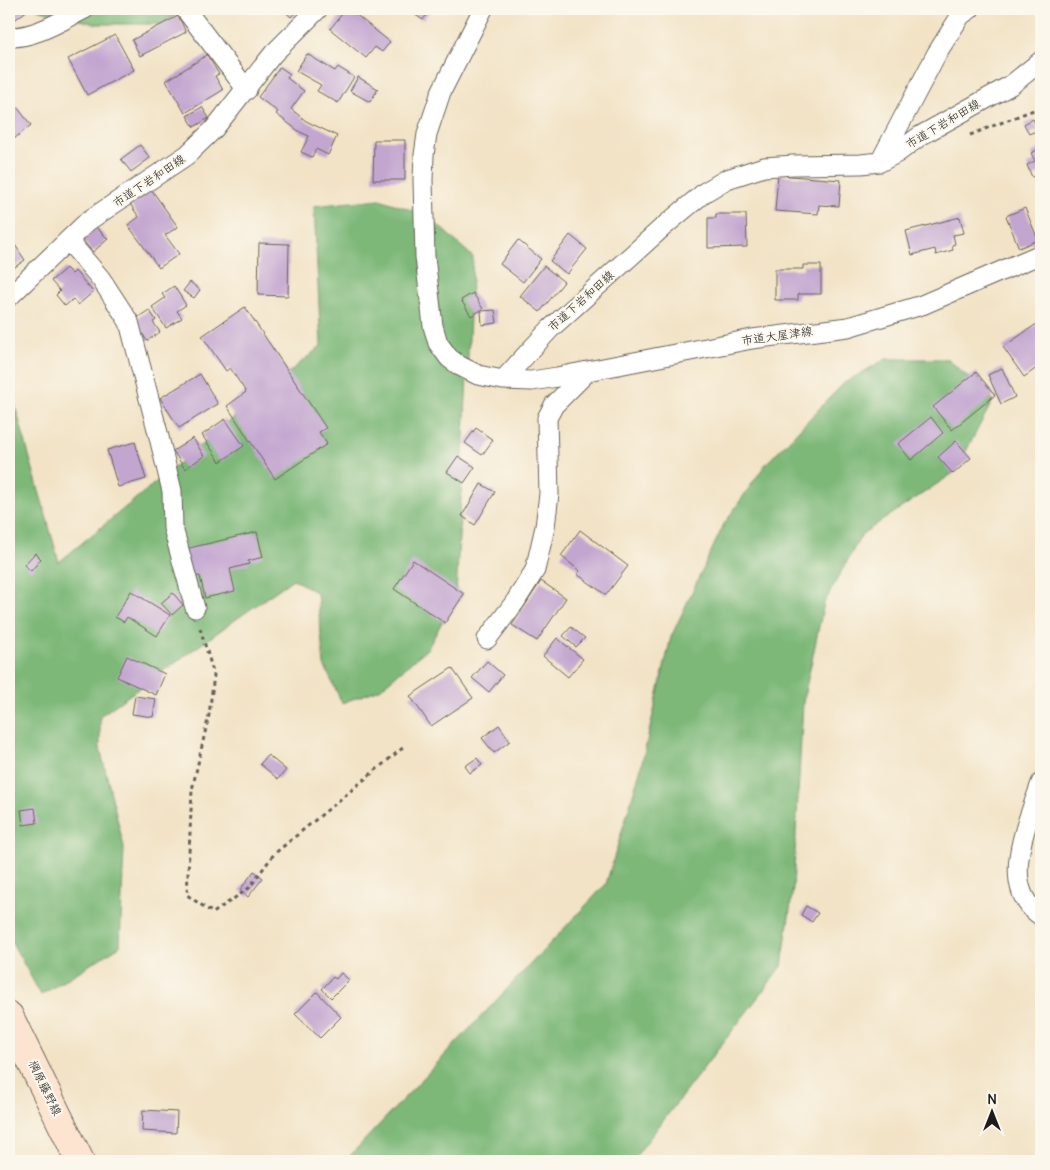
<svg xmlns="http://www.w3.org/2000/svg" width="1050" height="1170" viewBox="0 0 1050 1170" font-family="Delius,'Klee One',sans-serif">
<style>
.forest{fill:#7db878;stroke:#4c6a4a}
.building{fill:#c3a6d0}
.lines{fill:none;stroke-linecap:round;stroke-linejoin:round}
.street-casing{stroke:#676258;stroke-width:21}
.secondary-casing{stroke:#676258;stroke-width:30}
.path{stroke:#676258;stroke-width:3;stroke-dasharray:4 4;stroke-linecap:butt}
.street{stroke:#fff;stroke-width:19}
.secondary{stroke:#fde4d1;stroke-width:28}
.labels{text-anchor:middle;stroke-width:4;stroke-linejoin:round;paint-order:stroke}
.street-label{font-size:12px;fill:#1c1c1c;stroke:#fbf7ec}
</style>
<rect width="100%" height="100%" fill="#fbf7ec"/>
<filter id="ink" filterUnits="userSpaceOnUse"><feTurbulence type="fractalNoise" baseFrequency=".02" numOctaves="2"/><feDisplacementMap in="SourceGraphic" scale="10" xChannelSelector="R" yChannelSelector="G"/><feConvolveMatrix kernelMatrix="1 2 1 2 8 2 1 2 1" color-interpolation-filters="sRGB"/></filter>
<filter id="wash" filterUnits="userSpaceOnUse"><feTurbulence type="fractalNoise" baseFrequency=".0096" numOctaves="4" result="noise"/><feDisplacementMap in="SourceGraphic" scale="20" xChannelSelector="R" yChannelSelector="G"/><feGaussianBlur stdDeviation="1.12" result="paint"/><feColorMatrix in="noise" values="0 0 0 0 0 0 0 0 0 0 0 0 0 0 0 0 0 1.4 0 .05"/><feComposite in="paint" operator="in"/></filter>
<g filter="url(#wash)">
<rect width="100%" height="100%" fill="#f2e3c6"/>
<path class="forest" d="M 37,9 L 185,9 L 162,24 L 96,24 Z
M 380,199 L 428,216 L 473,257 L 456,596 L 428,648 L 380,689 L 342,703 L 324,665 L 317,593 L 293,579 L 100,716 L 100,748 L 124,847 L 120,946 L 41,995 L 9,937 L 9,384 L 59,562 L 321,346 L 314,206 Z
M 886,359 L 948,359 L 993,400 L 955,472 L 862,534 L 824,603 L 803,702 L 793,888 L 782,966 L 632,1161 L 345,1161 L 606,884 L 640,771 L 671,637 L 724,524 L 765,465 L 844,383 Z"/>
<g id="blocks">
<path class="building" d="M 9,9 L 29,9 L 12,22 L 9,19 Z
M 282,9 L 300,9 L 291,17 Z
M 346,9 L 349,9 L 390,42 L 382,52 L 375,47 L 366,58 L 330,29 Z
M 406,9 L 431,9 L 423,20 Z
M 178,16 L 186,32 L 140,56 L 132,40 Z
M 115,35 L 134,70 L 87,95 L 68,59 Z
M 307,54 L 335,71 L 338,67 L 354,77 L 338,103 L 317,91 L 321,85 L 296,71 Z
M 207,55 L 219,74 L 215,76 L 223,90 L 185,113 L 166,81 Z
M 280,67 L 290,74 L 287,78 L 304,91 L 291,109 L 306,121 L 337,136 L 328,155 L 316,149 L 312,157 L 301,152 L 309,136 L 300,132 L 276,114 L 278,112 L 258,97 Z
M 358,77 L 378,89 L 370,102 L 350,91 Z
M 17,107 L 31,125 L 9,143 L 9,114 Z
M 202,107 L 209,118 L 194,127 L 187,116 Z
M 1033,119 L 1038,130 L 1029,134 L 1024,124 Z
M 374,140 L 405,140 L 405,180 L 373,180 Z
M 140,145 L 150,158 L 131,172 L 121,159 Z
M 1041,148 L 1041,173 L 1032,177 L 1027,165 L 1035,161 L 1031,153 Z
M 778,175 L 841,180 L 839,206 L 819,205 L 818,214 L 775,211 Z
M 151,189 L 178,227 L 165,235 L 179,254 L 159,268 L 128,225 L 139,217 L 130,204 Z
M 1025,208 L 1038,240 L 1019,248 L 1006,216 Z
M 716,214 L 746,214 L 747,247 L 708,248 L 708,218 L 716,218 Z
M 960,217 L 964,233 L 953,235 L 955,244 L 952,245 L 953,250 L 936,255 L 935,249 L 912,255 L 906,231 Z
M 96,227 L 108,239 L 93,252 L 82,240 Z
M 570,235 L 587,249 L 567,274 L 550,261 Z
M 9,236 L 25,260 L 9,271 Z
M 518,240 L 541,259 L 523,282 L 500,264 Z
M 259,243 L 289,244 L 288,296 L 258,295 Z
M 803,265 L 821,265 L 821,294 L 798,294 L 798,300 L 775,300 L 775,269 L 803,269 Z
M 544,266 L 564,282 L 540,312 L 520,296 Z
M 66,268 L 72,274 L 75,271 L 93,292 L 78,305 L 73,299 L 65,306 L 56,295 L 60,291 L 51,281 Z
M 190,282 L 200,290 L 194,298 L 183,291 Z
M 174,286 L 186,305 L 177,311 L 182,318 L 166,328 L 152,307 L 165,298 L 162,294 Z
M 473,293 L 483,309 L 471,316 L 461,300 Z
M 245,307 L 326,428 L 319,432 L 327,444 L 275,479 L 227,406 L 246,392 L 230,368 L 226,371 L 202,336 Z
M 149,310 L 156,320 L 153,322 L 160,332 L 147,341 L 134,320 Z
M 495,310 L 497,323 L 482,325 L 481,311 Z
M 1041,321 L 1041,365 L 1024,377 L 1003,347 Z
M 1002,368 L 1015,397 L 1001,404 L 988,375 Z
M 976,372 L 995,395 L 952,430 L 933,407 Z
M 200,374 L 218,404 L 179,428 L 160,398 Z
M 931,417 L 943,433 L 911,460 L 898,444 Z
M 225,419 L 244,446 L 220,462 L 202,435 Z
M 476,428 L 493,440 L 482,455 L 465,443 Z
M 193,438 L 204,456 L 185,469 L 173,451 Z
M 956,441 L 971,458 L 953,474 L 938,457 Z
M 135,442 L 146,479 L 118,487 L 107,450 Z
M 458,456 L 475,467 L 464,483 L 447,472 Z
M 481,484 L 495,492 L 475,525 L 462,516 Z
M 580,530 L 628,566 L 606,595 L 577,574 L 580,571 L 561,556 Z
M 257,532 L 263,557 L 248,561 L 249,564 L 230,569 L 235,591 L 205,598 L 200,576 L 192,577 L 185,549 Z
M 35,553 L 41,559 L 31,571 L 24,565 Z
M 413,560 L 464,594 L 445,623 L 394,589 Z
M 541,581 L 566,598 L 537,641 L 512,625 Z
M 131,591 L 170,615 L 157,636 L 127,617 L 124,622 L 115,617 Z
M 173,593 L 183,605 L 172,615 L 161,603 Z
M 571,627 L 585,638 L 576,647 L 563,636 Z
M 557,638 L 583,659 L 568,677 L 543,656 Z
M 127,656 L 165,674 L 156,695 L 117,677 Z
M 487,661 L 503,675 L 489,692 L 472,678 Z
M 452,668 L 473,698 L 431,726 L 410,696 Z
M 135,696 L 156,699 L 153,717 L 132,714 Z
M 499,725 L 510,741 L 494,753 L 482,738 Z
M 268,755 L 286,770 L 278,779 L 260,764 Z
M 477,758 L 482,765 L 470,773 L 465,766 Z
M 35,808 L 37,823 L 23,825 L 21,810 Z
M 254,871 L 263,878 L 248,897 L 240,890 Z
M 806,906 L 818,913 L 812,922 L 801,915 Z
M 341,973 L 349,980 L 331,998 L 322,989 L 333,977 L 336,979 Z
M 317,992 L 341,1017 L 320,1038 L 295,1014 Z
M 143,1110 L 177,1112 L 176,1133 L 142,1131 Z"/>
</g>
</g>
<g filter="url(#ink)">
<use href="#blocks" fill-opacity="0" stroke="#676258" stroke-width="1"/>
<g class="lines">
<g class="street-casing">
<path id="street" d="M 185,9 L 247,90
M 483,9 L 441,92 L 427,134 L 424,155 L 423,180 L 425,257 L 433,326 L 438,343 L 449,358 L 460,366 L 478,375 L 503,380 L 550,329 L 663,227 L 705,192 L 727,179 L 764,167 L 794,165 L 861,164 L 880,162 L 897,153 L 920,136 L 1011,85 L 1041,61
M 9,37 C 35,38 62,20 85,9
M 880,162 L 937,53 L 961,15 L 970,9
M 68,240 L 101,279 L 129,322 L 158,433 L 172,491 L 173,528 L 195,608
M 9,297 L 88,221 L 187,155 L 214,129 L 273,54 L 318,9
M 503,380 L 532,381 L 557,377 L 752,339 L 848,327 L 922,305 L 1041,254
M 487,639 L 515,602 L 535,570 L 545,527 L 549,494 L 547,418 L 554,405 L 588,371
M 1041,783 C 1028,822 997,887 1041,916"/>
</g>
<g class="secondary-casing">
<path id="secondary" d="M 9,1016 L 80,1161"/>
</g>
<path class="path" d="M 970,135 L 1041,107
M 200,628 L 214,675 L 209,715 L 192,790 L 187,895 L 213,913 L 249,888 L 274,854 L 405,746"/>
<use href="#street" class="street"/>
<use href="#secondary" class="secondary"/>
</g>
</g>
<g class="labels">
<g class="street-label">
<text transform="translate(943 124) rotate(-31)" y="4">市道下岩和田線</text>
<text transform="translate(149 181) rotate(-34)" y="4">市道下岩和田線</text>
<text transform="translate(581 301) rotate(-42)" y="4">市道下岩和田線</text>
<text transform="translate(777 336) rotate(-8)" y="4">市道大屋津線</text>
<text transform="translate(45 1088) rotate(64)" y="4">棡原藤野線</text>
</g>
</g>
<rect width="1050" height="1170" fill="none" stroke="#fbf7ec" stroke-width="30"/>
<g transform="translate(992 1112)" stroke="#fbf7ec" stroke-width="4" paint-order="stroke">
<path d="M0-4L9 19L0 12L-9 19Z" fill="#1c1c1c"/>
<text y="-8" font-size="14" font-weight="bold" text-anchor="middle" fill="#1c1c1c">N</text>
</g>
</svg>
